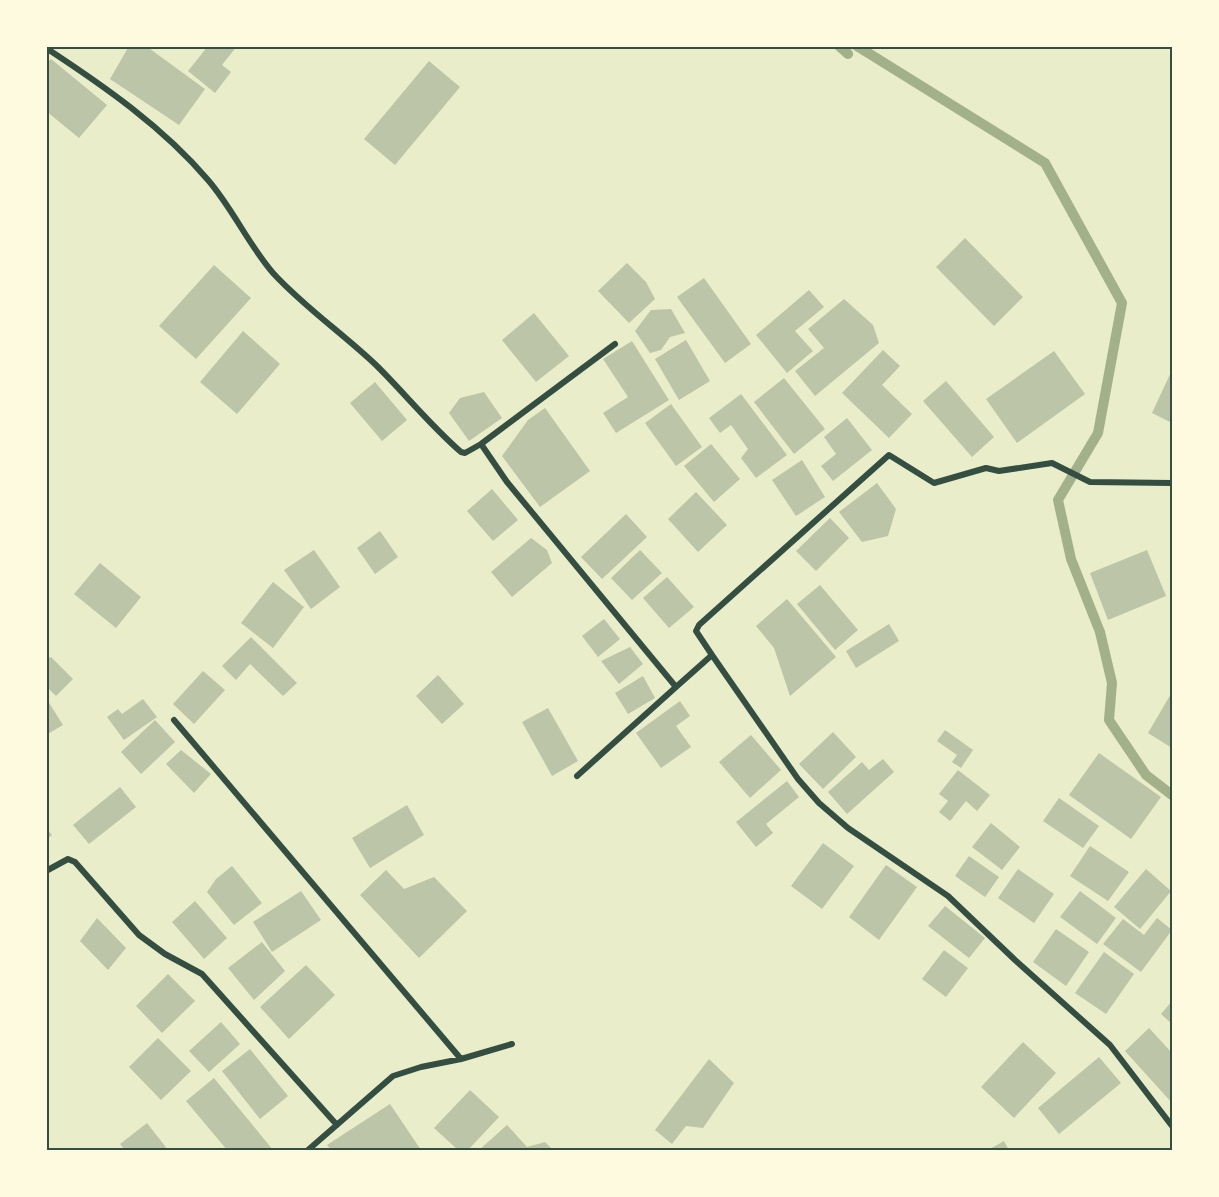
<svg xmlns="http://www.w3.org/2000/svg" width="1219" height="1197" viewBox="0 0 1219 1197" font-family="'Alegreya Sans',sans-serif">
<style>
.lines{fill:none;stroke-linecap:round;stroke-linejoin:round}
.stream{stroke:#a3b18a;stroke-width:10}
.building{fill:#bcc5a7}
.minor{stroke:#344e41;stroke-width:6}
.neatline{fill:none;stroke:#344e41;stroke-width:2}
</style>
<rect width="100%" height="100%" fill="#e9edc9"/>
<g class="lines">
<path class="stream" d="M 839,46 L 848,54 L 842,46
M 857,46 L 1045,163 L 1122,303 L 1098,433 L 1058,500 L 1071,559 L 1100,632 L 1112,683 L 1109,720 L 1146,775 L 1172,795"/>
</g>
<path class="building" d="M 129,46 L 146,46 L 205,89 L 179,125 L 110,79 Z
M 208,46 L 237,46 L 222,65 L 231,72 L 215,93 L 188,71 Z
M 51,59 L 107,105 L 79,138 L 46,111 L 46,64 Z
M 429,61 L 460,87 L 395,165 L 364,139 Z
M 965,238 L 1023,297 L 994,326 L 936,267 Z
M 627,263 L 646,282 L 655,299 L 629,323 L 598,291 Z
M 214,265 L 251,298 L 196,359 L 159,326 Z
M 704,278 L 751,344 L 725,363 L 677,297 Z
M 809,290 L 824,307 L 795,331 L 813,351 L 787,373 L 756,335 Z
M 844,299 L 873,325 L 879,343 L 815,396 L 795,371 L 824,348 L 808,329 Z
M 671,309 L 685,333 L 670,337 L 661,350 L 650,353 L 635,331 L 651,310 Z
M 534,313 L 569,356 L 536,382 L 502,340 Z
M 243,331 L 280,364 L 237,414 L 200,382 Z
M 686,340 L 710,381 L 679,400 L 655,359 Z
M 632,341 L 669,400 L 616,433 L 603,413 L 628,397 L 603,359 Z
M 883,350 L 900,366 L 882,385 L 912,414 L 889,438 L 842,393 Z
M 1054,351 L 1085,394 L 1017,443 L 986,399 Z
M 1172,370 L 1172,423 L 1152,413 Z
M 784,378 L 825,429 L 794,454 L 754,402 Z
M 946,381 L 994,437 L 972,457 L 923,401 Z
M 375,382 L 407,420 L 382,441 L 350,403 Z
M 484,392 L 502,418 L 469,441 L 449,413 L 460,398 Z
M 741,394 L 787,455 L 756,478 L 741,458 L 748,449 L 731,425 L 720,433 L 709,418 Z
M 671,404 L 702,447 L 676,466 L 645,423 Z
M 545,408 L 590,471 L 540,507 L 502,456 L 528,420 Z
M 847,418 L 872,450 L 833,481 L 821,466 L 836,454 L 824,437 Z
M 711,444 L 740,479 L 714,502 L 684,466 Z
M 802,460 L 825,497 L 796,516 L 772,480 Z
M 877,483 L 896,509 L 888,536 L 862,542 L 839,512 Z
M 492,489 L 518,520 L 493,541 L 467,511 Z
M 696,492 L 727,525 L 698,552 L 668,519 Z
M 626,514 L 647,537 L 602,579 L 581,557 Z
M 830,518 L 849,538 L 816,571 L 796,551 Z
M 380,531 L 398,557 L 375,574 L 357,548 Z
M 531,538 L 547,550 L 552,563 L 512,597 L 491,572 Z
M 314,550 L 340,587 L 311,609 L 284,570 Z
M 640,550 L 662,573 L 632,600 L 611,578 Z
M 1147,550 L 1166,596 L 1108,620 L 1090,573 Z
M 100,563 L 141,597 L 116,628 L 74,594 Z
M 667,577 L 694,607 L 669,628 L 643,598 Z
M 273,582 L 304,607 L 273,648 L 241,623 Z
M 820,585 L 858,630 L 835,650 L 797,604 Z
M 787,599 L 836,657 L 790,696 L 774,648 L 756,626 Z
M 604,619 L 620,639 L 598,657 L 582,636 Z
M 889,624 L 899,641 L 856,668 L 846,651 Z
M 251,637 L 297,683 L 283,696 L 250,664 L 236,680 L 222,666 Z
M 630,647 L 643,664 L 619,684 L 601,661 Z
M 51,657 L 73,679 L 56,696 L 46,686 L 46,659 Z
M 203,671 L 225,690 L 194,724 L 173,704 Z
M 438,675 L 464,704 L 442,724 L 416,696 Z
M 643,676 L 655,698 L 628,714 L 615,693 Z
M 1172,692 L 1172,748 L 1148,733 Z
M 46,698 L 63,725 L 46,735 Z
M 143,699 L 157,717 L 124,740 L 107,717 L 118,709 L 122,714 Z
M 680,701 L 690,716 L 676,726 L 691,747 L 661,768 L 636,733 Z
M 548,708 L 578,761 L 552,776 L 522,722 Z
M 155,720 L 175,742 L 141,774 L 121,752 Z
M 945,730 L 973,750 L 961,768 L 952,762 L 957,755 L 937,741 Z
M 833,732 L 856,757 L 823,789 L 799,764 Z
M 751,735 L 781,770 L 750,798 L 719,762 Z
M 181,750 L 211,774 L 194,793 L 166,764 Z
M 1099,753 L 1161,797 L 1131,839 L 1069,795 Z
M 883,759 L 894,772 L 847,814 L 828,792 L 862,762 L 869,770 Z
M 958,770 L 990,795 L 977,811 L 966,801 L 950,821 L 939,812 L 948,801 L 939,794 Z
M 787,781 L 799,797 L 766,824 L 773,833 L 756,847 L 736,822 Z
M 120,787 L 136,807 L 89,844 L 73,825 Z
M 1059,798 L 1099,826 L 1083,848 L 1043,821 Z
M 407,805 L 424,835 L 370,868 L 352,838 Z
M 991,823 L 1020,847 L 1002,870 L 972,847 Z
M 46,828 L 52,835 L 46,840 Z
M 823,843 L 854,866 L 822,909 L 791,886 Z
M 1090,846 L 1129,872 L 1108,901 L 1070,876 Z
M 969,856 L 999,877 L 985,897 L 955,876 Z
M 886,865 L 917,887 L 879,940 L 849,917 Z
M 232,866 L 262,903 L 234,925 L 207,892 L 216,879 Z
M 1018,869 L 1054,894 L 1034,923 L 998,898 Z
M 1146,869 L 1171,891 L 1140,929 L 1114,907 Z
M 386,870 L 404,889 L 434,877 L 467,911 L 419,958 L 360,895 Z
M 301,891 L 321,920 L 272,952 L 253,922 Z
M 1080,891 L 1116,918 L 1097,944 L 1060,917 Z
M 195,901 L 227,938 L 204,959 L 172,922 Z
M 945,906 L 985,938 L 969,958 L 928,926 Z
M 97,918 L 126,948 L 108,970 L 80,941 Z
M 1157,918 L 1172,930 L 1141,972 L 1103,944 L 1123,919 L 1144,935 Z
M 1056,929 L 1089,952 L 1066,986 L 1033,962 Z
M 262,942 L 285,971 L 254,1000 L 228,968 Z
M 944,950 L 968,968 L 946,997 L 922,979 Z
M 1104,952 L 1134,974 L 1106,1014 L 1075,993 Z
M 306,965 L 335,995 L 289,1039 L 260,1007 Z
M 168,974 L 195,1001 L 162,1033 L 136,1006 Z
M 1172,1001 L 1172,1024 L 1161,1014 Z
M 221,1022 L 240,1044 L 209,1072 L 189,1051 Z
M 1149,1028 L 1172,1053 L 1172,1103 L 1125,1051 Z
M 158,1038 L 191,1071 L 161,1100 L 129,1067 Z
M 1023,1042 L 1056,1073 L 1014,1118 L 981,1087 Z
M 250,1049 L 288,1096 L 260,1119 L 222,1071 Z
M 1099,1057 L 1121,1083 L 1059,1134 L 1038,1108 Z
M 709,1059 L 734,1083 L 703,1128 L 686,1126 L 672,1144 L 655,1130 Z
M 214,1078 L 273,1150 L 227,1150 L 186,1101 Z
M 470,1090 L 499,1117 L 468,1150 L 458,1150 L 434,1128 Z
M 390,1104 L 421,1150 L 331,1150 L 327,1145 Z
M 147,1123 L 168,1150 L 125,1150 L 120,1144 Z
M 507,1125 L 527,1147 L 545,1142 L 553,1150 L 479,1150 Z
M 1004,1141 L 1009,1150 L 988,1150 Z"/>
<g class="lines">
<path class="minor" d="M 46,48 C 104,86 163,127 208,180 C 233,209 248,244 273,273 C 305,308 345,335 378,367 C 406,395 431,426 461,452 L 465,453 L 481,444 L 615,344
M 481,444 L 507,482 L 676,687 L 712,655 L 798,779 L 819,803 L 848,828 L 948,896 L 1015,960 L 1110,1045 L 1172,1126
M 712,655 L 696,631 L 699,625 L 889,455 L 934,483 L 986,468 L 999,471 L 1052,463 L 1090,482 L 1172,483
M 174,720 L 461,1059
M 577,776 L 676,687
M 46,871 L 68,859 L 75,862 L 139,935 L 165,954 L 202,974 L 337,1125
M 308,1150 L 393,1076 L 421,1067 L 461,1059 L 512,1044"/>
</g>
<rect width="1219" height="1197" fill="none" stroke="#fefae0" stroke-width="96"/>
<rect x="48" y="48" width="1123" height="1101" class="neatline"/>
</svg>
